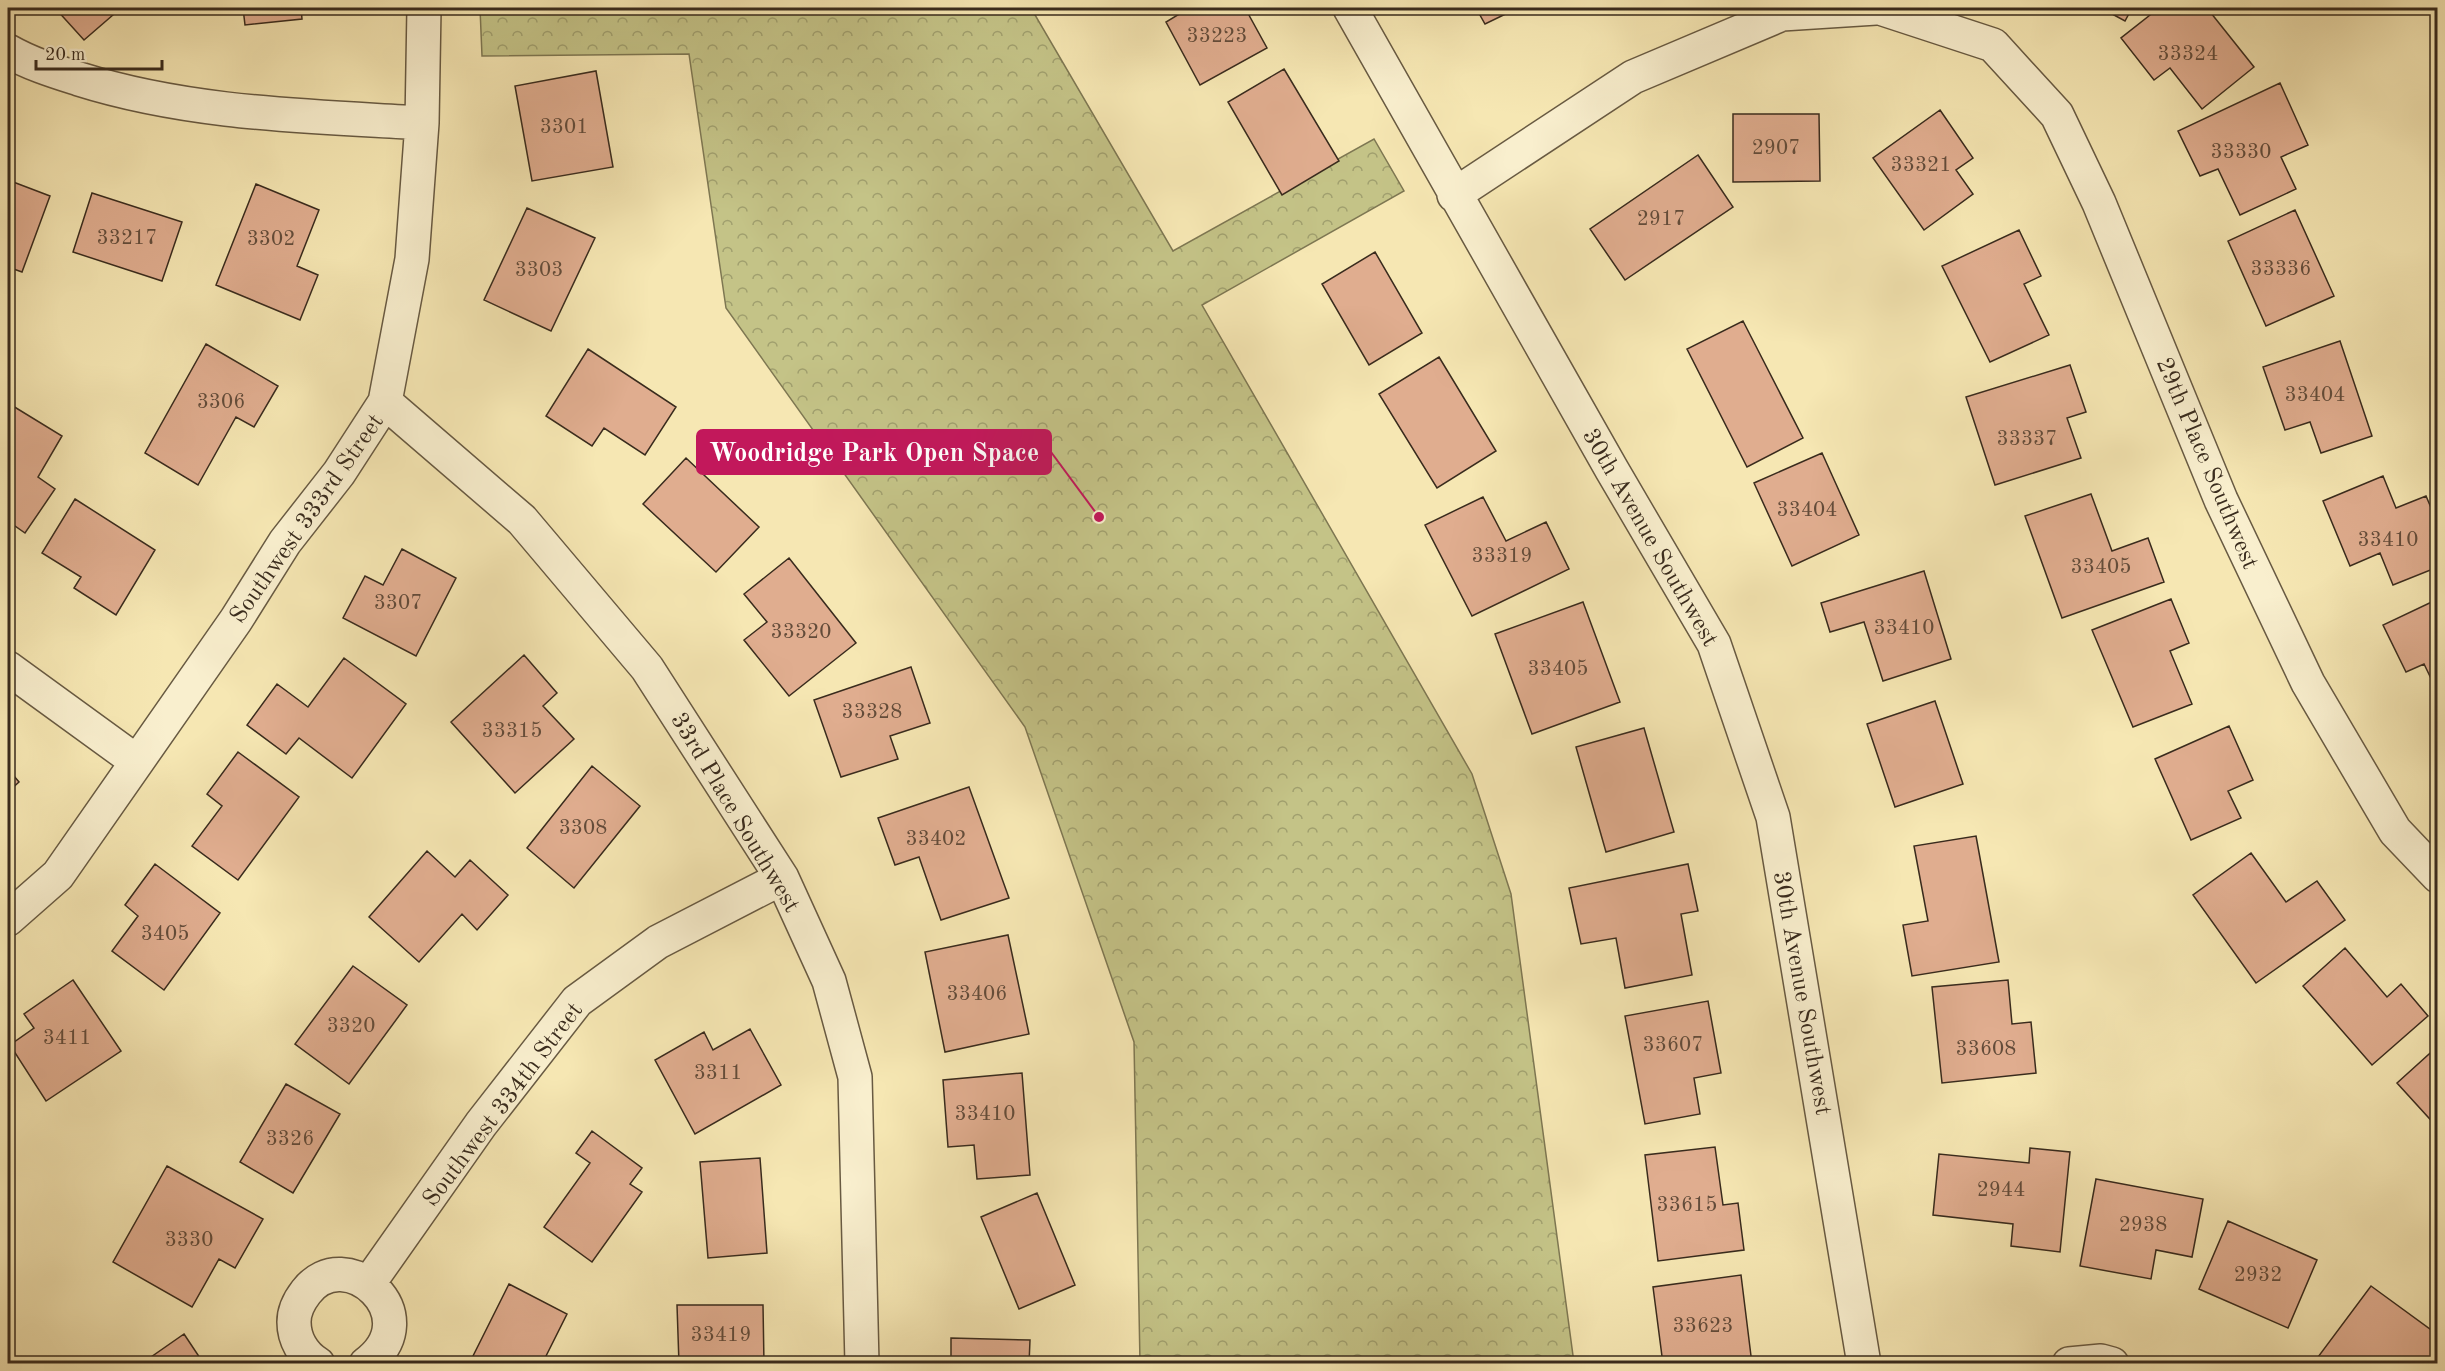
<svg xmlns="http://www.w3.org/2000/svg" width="2445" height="1371" viewBox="0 0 2445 1371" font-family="'Old Standard TT',serif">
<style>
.forest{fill:url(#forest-crowns);stroke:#7e7752;stroke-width:1.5}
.building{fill:#e0ad8f;stroke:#392b1d;stroke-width:1.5}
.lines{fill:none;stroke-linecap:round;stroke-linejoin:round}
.minor-casing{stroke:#685a42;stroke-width:36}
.minor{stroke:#f9efce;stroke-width:33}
.labels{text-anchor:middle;stroke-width:4.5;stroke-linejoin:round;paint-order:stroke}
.number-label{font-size:21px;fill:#634c3a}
.street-label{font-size:24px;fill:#392b1d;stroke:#f9efce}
.leader{fill:none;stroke:#c2185b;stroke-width:2}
.callout-dot{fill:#c2185b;stroke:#f9efce;stroke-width:2}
.callout{fill:#c2185b;stroke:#c2185b;stroke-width:2}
.callout-label{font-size:26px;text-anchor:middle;font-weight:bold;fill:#fff}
</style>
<defs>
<pattern id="forest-crowns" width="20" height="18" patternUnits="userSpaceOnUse" patternTransform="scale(1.5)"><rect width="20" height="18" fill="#c4c387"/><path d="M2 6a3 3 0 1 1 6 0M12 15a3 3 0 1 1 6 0" fill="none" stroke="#a09f6e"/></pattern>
</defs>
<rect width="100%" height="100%" fill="#f6e7b3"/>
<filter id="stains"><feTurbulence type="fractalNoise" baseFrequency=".00333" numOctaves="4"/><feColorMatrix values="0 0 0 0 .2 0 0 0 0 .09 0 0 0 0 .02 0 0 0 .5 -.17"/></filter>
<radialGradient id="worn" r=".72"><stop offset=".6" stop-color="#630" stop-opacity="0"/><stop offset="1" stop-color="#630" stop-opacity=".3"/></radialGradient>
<path class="forest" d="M 480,8 L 1031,8 L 1173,251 L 1374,139 L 1404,191 L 1202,305 L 1472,774 L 1511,894 L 1574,1363 L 1140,1363 L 1134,1042 L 1025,727 L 726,308 L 689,54 L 482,56 Z"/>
<path class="building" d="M 55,8 L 121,8 L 84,40 Z
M 243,8 L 301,8 L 302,19 L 245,25 Z
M 1178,8 L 1245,8 L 1267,48 L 1200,85 L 1166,22 L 1181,13 Z
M 1476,8 L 1518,8 L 1485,24 Z
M 2101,8 L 2132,8 L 2125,21 Z
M 2159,8 L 2207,8 L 2254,67 L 2202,109 L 2170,68 L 2154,80 L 2121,38 Z
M 1284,69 L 1339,161 L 1282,195 L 1228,102 Z
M 596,71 L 613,167 L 532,181 L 515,86 Z
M 2280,83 L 2308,145 L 2281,157 L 2296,189 L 2240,215 L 2218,169 L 2200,176 L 2178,131 Z
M 1940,110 L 1973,158 L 1956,170 L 1973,194 L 1924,230 L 1873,158 Z
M 1733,114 L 1819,114 L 1820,181 L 1733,182 Z
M 1698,155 L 1733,207 L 1625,280 L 1590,229 Z
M 8,180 L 50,196 L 22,272 L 8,267 Z
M 256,184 L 319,210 L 297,266 L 318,275 L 300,320 L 216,285 Z
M 92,193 L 182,222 L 162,281 L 73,252 Z
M 527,208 L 595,238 L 551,331 L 484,300 Z
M 2295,210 L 2334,296 L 2266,326 L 2228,241 Z
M 2019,230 L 2041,276 L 2024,284 L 2049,335 L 1990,362 L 1942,266 Z
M 1375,252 L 1422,333 L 1369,365 L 1322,284 Z
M 1743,321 L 1803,438 L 1747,467 L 1687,349 Z
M 2340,341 L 2372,436 L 2321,453 L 2310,422 L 2285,430 L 2263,367 Z
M 206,344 L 278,386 L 254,427 L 236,417 L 198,485 L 145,453 Z
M 588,349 L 676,407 L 645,455 L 604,428 L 592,446 L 546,416 Z
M 1439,357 L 1496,451 L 1437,488 L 1379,394 Z
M 2070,365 L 2086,412 L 2067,418 L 2081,458 L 1995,485 L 1966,397 Z
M 8,403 L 62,436 L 38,477 L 55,489 L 25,533 L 8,521 L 8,481 L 14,472 L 8,468 Z
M 1822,453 L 1859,535 L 1792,566 L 1754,483 Z
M 686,458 L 759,527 L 716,572 L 643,504 Z
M 2383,476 L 2396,508 L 2426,496 L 2438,524 L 2438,567 L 2393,585 L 2380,553 L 2350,566 L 2323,501 Z
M 2091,494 L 2112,551 L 2148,538 L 2164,582 L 2062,618 L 2025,516 Z
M 1483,497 L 1506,541 L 1546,522 L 1569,569 L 1472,616 L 1425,525 Z
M 75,499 L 155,550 L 116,615 L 74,588 L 81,577 L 42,553 Z
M 402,549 L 456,578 L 416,656 L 343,618 L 365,576 L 383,585 Z
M 789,558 L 856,643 L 789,696 L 744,640 L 767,622 L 744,594 Z
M 1924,571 L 1951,659 L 1883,681 L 1864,622 L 1830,632 L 1821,603 Z
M 2171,599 L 2189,643 L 2170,651 L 2192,704 L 2133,727 L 2092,630 Z
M 2438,599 L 2438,693 L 2424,664 L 2406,672 L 2383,625 Z
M 1583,602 L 1620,702 L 1532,734 L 1495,634 Z
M 524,655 L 557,693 L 543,706 L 574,739 L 515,793 L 451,722 Z
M 344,658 L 406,704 L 352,778 L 299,738 L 286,754 L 247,725 L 277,684 L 308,707 Z
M 911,667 L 930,723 L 890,736 L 898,759 L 841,777 L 814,700 Z
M 1935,701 L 1963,784 L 1895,807 L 1867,724 Z
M 2229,726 L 2253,780 L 2228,791 L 2241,818 L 2191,840 L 2155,759 Z
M 1644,728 L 1674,832 L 1606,852 L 1576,747 Z
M 238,752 L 299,797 L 238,880 L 192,846 L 222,806 L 207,794 Z
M 592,766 L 640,806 L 574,888 L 527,848 Z
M 8,769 L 19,782 L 8,792 Z
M 969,787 L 1009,898 L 941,920 L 919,857 L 895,865 L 878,818 Z
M 1976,836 L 1999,962 L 1912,976 L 1903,925 L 1928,921 L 1914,846 Z
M 427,851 L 455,877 L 470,860 L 508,895 L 477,930 L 462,914 L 419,962 L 369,917 Z
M 2251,853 L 2286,902 L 2317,881 L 2345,920 L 2256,983 L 2193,895 Z
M 155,864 L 220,913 L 164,990 L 112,951 L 138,916 L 125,905 Z
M 1688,864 L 1698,911 L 1681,914 L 1692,975 L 1625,988 L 1616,938 L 1581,944 L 1569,888 Z
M 1008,935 L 1029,1034 L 945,1052 L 925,952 Z
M 2345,948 L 2387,997 L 2401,984 L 2428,1016 L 2372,1065 L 2303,986 Z
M 353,966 L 407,1005 L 349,1084 L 295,1044 Z
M 73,980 L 121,1051 L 46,1101 L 10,1045 L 34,1028 L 24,1014 Z
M 2008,980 L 2012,1024 L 2031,1022 L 2036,1073 L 1942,1083 L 1932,987 Z
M 1708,1001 L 1721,1073 L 1694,1078 L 1700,1114 L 1645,1124 L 1625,1016 Z
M 750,1029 L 781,1085 L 695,1134 L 655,1060 L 704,1032 L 713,1050 Z
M 2438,1046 L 2438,1128 L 2397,1083 Z
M 1022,1073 L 1030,1175 L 977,1179 L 974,1145 L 948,1147 L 943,1080 Z
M 286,1084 L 340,1114 L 293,1193 L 240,1162 Z
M 592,1131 L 642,1168 L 630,1184 L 642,1192 L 592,1262 L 544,1227 L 590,1163 L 576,1153 Z
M 1715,1147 L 1723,1205 L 1738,1203 L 1744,1250 L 1658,1261 L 1645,1155 Z
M 2030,1148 L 2070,1152 L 2060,1252 L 2011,1246 L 2013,1224 L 1933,1215 L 1939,1154 L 2029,1163 Z
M 760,1158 L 767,1253 L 708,1258 L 700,1162 Z
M 167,1166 L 263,1219 L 235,1268 L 219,1259 L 192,1307 L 113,1262 Z
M 2096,1179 L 2203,1199 L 2192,1257 L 2156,1250 L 2151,1279 L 2080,1266 Z
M 1037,1193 L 1075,1285 L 1019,1309 L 981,1217 Z
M 2228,1221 L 2317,1260 L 2288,1328 L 2199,1289 Z
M 1741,1275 L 1752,1364 L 1663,1364 L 1653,1287 Z
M 509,1284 L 567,1314 L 542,1364 L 469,1364 Z
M 2371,1286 L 2438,1335 L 2438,1364 L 2319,1364 L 2315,1361 Z
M 677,1305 L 763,1305 L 764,1364 L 679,1364 Z
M 184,1334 L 204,1364 L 141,1364 Z
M 951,1338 L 1030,1340 L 1029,1364 L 951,1364 Z"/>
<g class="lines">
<g class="minor-casing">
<path id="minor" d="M 1350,8 L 1612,470 L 1714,644 L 1773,817 L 1864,1364
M 1880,8 L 1993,45 L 2057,115 L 2099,203 L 2221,500 L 2308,683 L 2395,831 L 2438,876
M 8,51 C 31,64 54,71 79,79 C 190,114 307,116 422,123
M 1454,195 L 1633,77 L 1782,14 L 1876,8
M 385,402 L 522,520 L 647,668 L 782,878 L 829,981 L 855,1077 L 862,1364
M 8,668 L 136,761
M 8,919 L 58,875 L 236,620 L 285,542 L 339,473 L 385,402 L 412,259 L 422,123 L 424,8
M 369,1283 L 481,1124 L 577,1001 L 658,942 L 782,878
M 318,1364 C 303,1355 294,1339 294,1322 C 294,1311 299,1301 306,1292 C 345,1240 431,1316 366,1364
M 2069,1364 L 2101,1361 L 2112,1364"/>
</g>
<use href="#minor" class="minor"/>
</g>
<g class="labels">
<g class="number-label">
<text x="1217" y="42">33223</text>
<text x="2188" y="60">33324</text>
<text x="564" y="133">3301</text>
<text x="1776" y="154">2907</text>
<text x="2241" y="158">33330</text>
<text x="1921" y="171">33321</text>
<text x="1661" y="225">2917</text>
<text x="127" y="244">33217</text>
<text x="271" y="245">3302</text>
<text x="2281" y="275">33336</text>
<text x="539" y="276">3303</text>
<text x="2315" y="401">33404</text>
<text x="221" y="408">3306</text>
<text x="2027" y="445">33337</text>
<text x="1807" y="516">33404</text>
<text x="2388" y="546">33410</text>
<text x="1502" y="562">33319</text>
<text x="2101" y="573">33405</text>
<text x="398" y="609">3307</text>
<text x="1904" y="634">33410</text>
<text x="801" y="638">33320</text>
<text x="1558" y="675">33405</text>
<text x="872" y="718">33328</text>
<text x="512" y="737">33315</text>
<text x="583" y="834">3308</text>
<text x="936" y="845">33402</text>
<text x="165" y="940">3405</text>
<text x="977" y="1000">33406</text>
<text x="351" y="1032">3320</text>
<text x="67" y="1044">3411</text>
<text x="1673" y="1051">33607</text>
<text x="1986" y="1055">33608</text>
<text x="718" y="1079">3311</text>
<text x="985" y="1120">33410</text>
<text x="290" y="1145">3326</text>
<text x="2001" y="1196">2944</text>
<text x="1687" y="1211">33615</text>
<text x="2143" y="1231">2938</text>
<text x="189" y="1246">3330</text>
<text x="2258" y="1281">2932</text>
<text x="1703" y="1332">33623</text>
<text x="721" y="1341">33419</text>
</g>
<g class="street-label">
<text transform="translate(2208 463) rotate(67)" y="8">29th Place Southwest</text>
<text transform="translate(306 518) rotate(-55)" y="8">Southwest 333rd Street</text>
<text transform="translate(1651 537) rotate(60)" y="8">30th Avenue Southwest</text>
<text transform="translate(736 812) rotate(59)" y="8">33rd Place Southwest</text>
<text transform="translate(1803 993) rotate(80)" y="8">30th Avenue Southwest</text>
<text transform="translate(502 1104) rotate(-53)" y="8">Southwest 334th Street</text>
</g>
</g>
<path class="leader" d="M1099 517L1051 452"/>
<circle class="callout-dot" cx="1099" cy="517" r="6"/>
<rect class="callout" x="697" y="430" width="354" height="44" rx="6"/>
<g class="callout-label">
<text x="874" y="461">Woodridge Park Open Space</text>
</g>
<rect width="2445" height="1371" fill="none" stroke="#f6e7b3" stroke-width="30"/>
<rect x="9" y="9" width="2427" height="1353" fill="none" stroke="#392b1d" stroke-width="3"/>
<rect x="15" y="15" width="2415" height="1341" fill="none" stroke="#392b1d" stroke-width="1.5"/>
<path d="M36 60v9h126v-9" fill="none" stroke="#392b1d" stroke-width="3"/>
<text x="45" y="60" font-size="18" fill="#392b1d" stroke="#f9efce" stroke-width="4.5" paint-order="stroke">20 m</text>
<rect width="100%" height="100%" filter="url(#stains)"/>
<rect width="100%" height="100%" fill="url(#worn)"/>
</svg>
